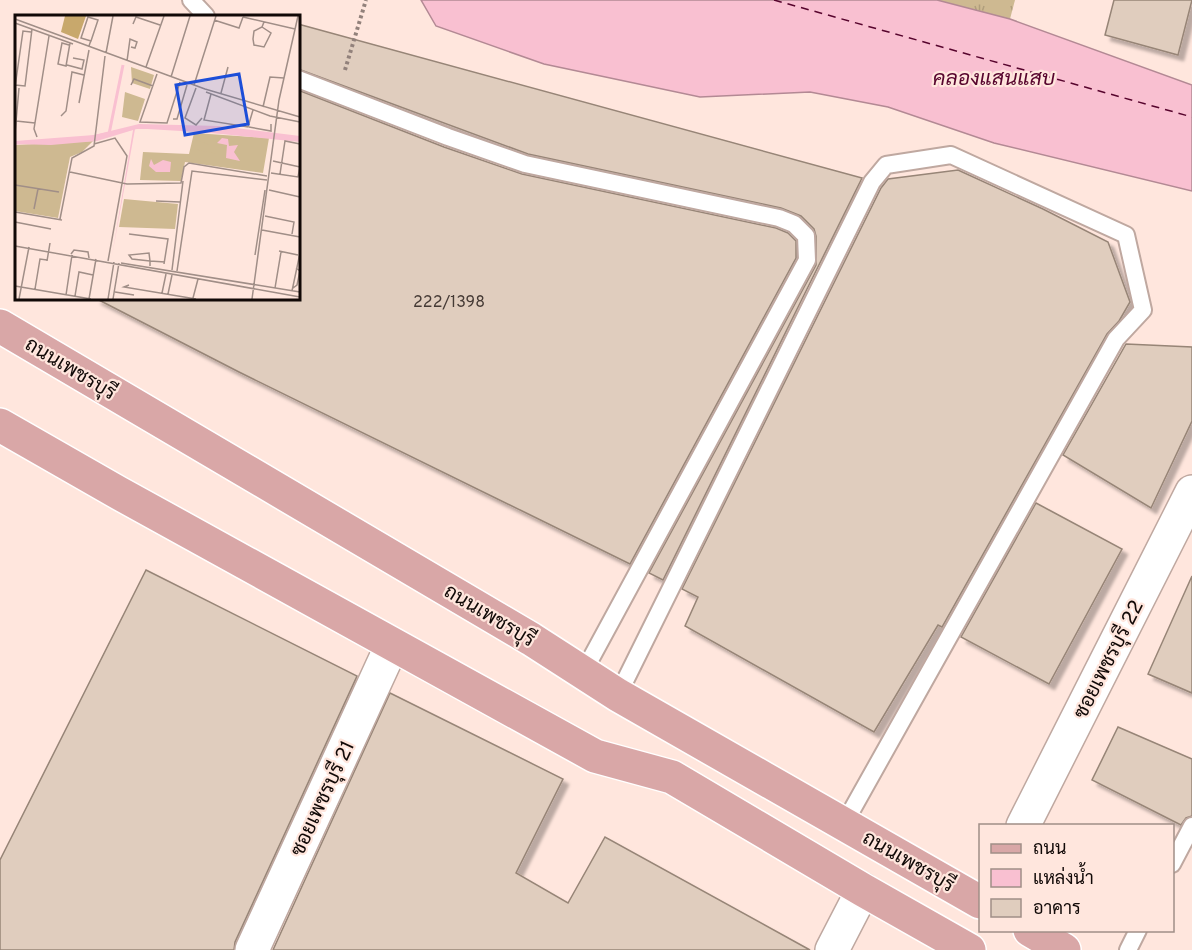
<svg xmlns="http://www.w3.org/2000/svg" width="1192" height="950" viewBox="0 0 1192 950" font-family="Overpass,Sarabun,sans-serif">
<style>
.park{fill:url(#park-tufts)}
.water{fill:#f9c0d1;stroke:#b38994;stroke-width:1.5}
.lines{fill:none;stroke-linecap:round;stroke-linejoin:round}
.ferry{stroke:#57042d;stroke-width:1.5;stroke-dasharray:8 6;stroke-linecap:butt}
.building{fill:#e0cdbe;stroke:#978577;stroke-width:1.5;filter:url(#shadow)}
.lane-casing{stroke:#bfa8a0;stroke-width:20}
.street-casing{stroke:#bfa8a0;stroke-width:36}
.primary-casing{stroke:#fff;stroke-width:36}
.path{stroke:#92817b;stroke-width:4;stroke-dasharray:3 3;stroke-linecap:butt}
.lane{stroke:#fff;stroke-width:16}
.street{stroke:#fff;stroke-width:33}
.primary{stroke:#d9a7a7;stroke-width:33}
.labels{text-anchor:middle;stroke-width:4.5;stroke-linejoin:round;paint-order:stroke}
.number-label{font-size:16px;fill:#453a35}
.street-label{font-size:20px;fill:#110907;stroke:#ffe6dd}
.water-label{font-size:21px;font-style:italic;fill:#57042d;stroke:#ffe6dd}
.inset-river{fill:none;stroke:#f9c0d1;stroke-width:3}
.inset-road{fill:none;stroke:#a08e87;stroke-width:1.5}
.view{fill:#1d4ed8;fill-opacity:0.15;stroke:#1d4ed8;stroke-width:3}
.inset-edge{fill:none;stroke:#110907;stroke-width:3}
</style>
<defs>
<pattern id="park-tufts" width="24" height="20" patternUnits="userSpaceOnUse" patternTransform="scale(1.5)"><rect width="24" height="20" fill="#ceb991"/><path d="M3 7l-1-3M5 7V3M7 7l1-3M15 17l-1-3M17 17v-4M19 17l1-3" fill="none" stroke="#b09e7c"/></pattern>
<filter id="shadow"><feDropShadow dx="5.5" dy="5.5" stdDeviation="1.5" flood-color="#0004"/></filter>
</defs>
<rect width="100%" height="100%" fill="#ffe6dd"/>
<path class="park" d="M 936,0 L 1015,0 L 1010,19 Z"/>
<path class="water" d="M 421,0 L 937,0 L 1010,19 L 1192,85 L 1192,191 L 994,143 L 888,107 L 810,92 L 700,97 L 544,64 L 436,26 Z"/>
<g class="lines">
<path class="ferry" d="M 774,0 L 1192,117"/>
</g>
<path class="building" d="M 1114,0 L 1192,0 L 1178,55 L 1105,35 Z
M 298,24 L 862,178 L 663,580 L 649,573 L 816,265 L 816,236 L 814,229 L 801,216 L 781,208 L 528,154 L 298,69 Z
M 298,90 L 444,147 L 522,174 L 776,228 L 788,233 L 796,241 L 796,258 L 630,564 L 239,372 L 95,298 L 298,298 Z
M 958,170 L 1043,209 L 1108,242 L 1130,302 L 1119,321 L 1107,334 L 942,627 L 938,625 L 874,732 L 685,626 L 698,597 L 682,589 L 881,188 L 888,179 Z
M 1126,344 L 1192,347 L 1192,421 L 1151,508 L 1063,455 Z
M 1036,503 L 1122,549 L 1049,684 L 961,637 Z
M 146,570 L 357,676 L 235,942 L 234,950 L 0,950 L 0,860 Z
M 1192,576 L 1192,693 L 1148,674 Z
M 390,693 L 563,779 L 516,873 L 568,903 L 605,837 L 810,950 L 273,950 Z
M 1118,727 L 1192,759 L 1192,816 L 1186,818 L 1181,825 L 1092,780 Z"/>
<g class="lines">
<g class="lane-casing">
<path id="lane" d="M 191,0 L 206,16
M 298,79 L 448,137 L 525,164 L 779,218 L 794,224 L 806,236 L 807,260 L 583,673
M 618,695 L 872,182 L 886,165 L 951,155 L 1126,235 L 1143,310 L 1116,339 L 844,824
M 1172,864 L 1192,826
M 1128,950 L 1138,930"/>
</g>
<g class="street-casing">
<path id="street" d="M 1023,826 L 1192,492
M 252,950 L 392,645
M 832,950 L 863,890"/>
</g>
<g class="primary-casing">
<path id="primary" d="M 0,326 L 531,639 L 618,695 L 980,902
M 0,425 L 117,492 L 595,756 L 672,777 L 863,890 L 969,950
M 1030,930 L 1064,950"/>
</g>
<path class="path" d="M 345,70 L 366,0"/>
<use href="#lane" class="lane"/>
<use href="#street" class="street"/>
<use href="#primary" class="primary"/>
</g>
<g class="labels">
<g class="number-label">
<text x="449" y="307">222/1398</text>
</g>
<g class="street-label">
<text transform="translate(71 368) rotate(31)" y="7">ถนนเพชรบุรี</text>
<text transform="translate(490 615) rotate(31)" y="7">ถนนเพชรบุรี</text>
<text transform="translate(1108 659) rotate(-63)" y="7">ซอยเพชรบุรี 22</text>
<text transform="translate(322 798) rotate(-65)" y="7">ซอยเพชรบุรี 21</text>
<text transform="translate(909 861) rotate(30)" y="7">ถนนเพชรบุรี</text>
</g>
<g class="water-label">
<text x="994" y="85">คลองแสนแสบ</text>
</g>
</g>
<g transform="translate(15 15)">
<rect width="285" height="285" fill="#ffe6dd"/>
<path d="M 50,1 L 71,1 L 63,24 L 46,17 Z" fill="#c8a86c"/>
<path d="M 179,118 L 254,123 L 248,158 L 170,147 L 166,166 L 125,165 L 128,137 L 174,139 Z" fill="#ceb991"/>
<path d="M 116,52 L 139,60 L 135,74 L 117,68 ZM 110,77 L 130,84 L 123,106 L 107,102 ZM 179,124 L 195,130 L 202,139 L 179,134 ZM 78,126 L 67,137 L 55,142 L 43,203 L 0,196 L 0,130 ZM 109,184 L 163,189 L 160,214 L 104,212 Z" fill="#ceb991"/>
<path d="M 124,109 L 204,111 L 285,121 L 285,127 L 157,114 L 120,114 L 97,241 L 118,115 L 82,126 L 36,130 L 0,129 L 0,126 L 79,120 ZM 207,123 L 213,124 L 214,131 L 223,130 L 219,137 L 225,146 L 211,143 L 212,130 L 202,128 ZM 136,144 L 139,150 L 148,145 L 156,147 L 155,157 L 141,157 L 134,151 Z" fill="#f9c0d1"/>
<path class="inset-river" d="M 94,119 L 108,50M 0,128 L 68,124 L 124,112 L 257,120"/>
<path class="inset-road" d="M 228,2 L 280,14M 0,4 L 190,74 L 285,102M 199,5 L 224,13 L 228,2M 0,8 L 58,29M 118,9 L 121,2 L 145,10M 247,12 L 256,18 L 249,32 L 239,30 L 238,24 L 239,16 L 247,12 L 249,7M 54,30 L 47,28 L 43,49 L 51,51 L 55,28M 74,31 L 75,28 L 76,26 L 83,5 L 73,2 L 66,23 L 76,26M 91,38 L 98,1M 112,46 L 115,24 L 122,27 L 120,33 L 116,32M 52,50 L 67,54 L 69,45 L 58,43M 131,52 L 149,1M 142,59 L 125,107 L 152,108 L 165,67M 156,62 L 175,1M 0,70 L 10,71 L 17,14M 116,70 L 119,64 L 138,71M 179,70 L 201,1M 0,72 L 8,16 L 16,17M 181,73 L 170,103 L 181,110 L 187,103M 191,77 L 255,101 L 285,107M 206,78 L 213,52M 196,79 L 189,105 L 233,112 L 238,95M 64,88 L 74,35M 248,92 L 255,62 L 269,63M 46,101 L 51,96 L 57,57 L 69,60M 158,104 L 162,104 L 172,70M 1,106 L 20,108M 234,112 L 256,116 L 256,109M 0,118 L 4,73M 22,122 L 19,114 L 34,21M 79,129 L 100,123 L 112,141 L 93,246M 258,146 L 285,152M 55,157 L 112,169 L 166,168 L 169,152 L 174,148 L 252,161M 256,158 L 283,162 L 285,152M 265,159 L 270,126 L 285,129M 0,170 L 44,177M 254,175 L 285,182M 141,186 L 165,187M 19,194 L 23,174M 0,197 L 47,205M 250,201 L 279,207 L 277,219M 45,204 L 57,143 L 79,131 L 90,41M 0,207 L 36,214M 247,215 L 285,222M 114,219 L 153,224 L 149,249M 0,231 L 285,282M 264,236 L 283,240M 56,239 L 59,235 L 73,237 L 74,243M 240,240 L 250,175M 32,246 L 35,228M 106,248 L 285,277M 135,251 L 135,246 L 134,238 L 114,240 L 117,244 L 135,246 L 150,247M 157,255 L 168,166M 162,256 L 177,156 L 252,165M 114,270 L 109,272 L 181,284M 0,271 L 76,284M 260,273 L 266,237M 278,273 L 282,270 L 285,256 L 281,253M 20,274 L 25,244 L 32,245M 277,276 L 285,238M 100,277 L 119,280M 147,278 L 151,259M 153,279 L 157,260M 51,280 L 57,240M 60,281 L 64,257 L 78,260M 178,283 L 183,264M 4,284 L 14,232M 74,284 L 81,244M 93,284 L 99,247M 98,284 L 104,248M 237,284 L 264,85 L 283,1"/>
<path class="view" d="M 224,59 L 233,109 L 170,120 L 161,70 Z"/>
<rect width="285" height="285" class="inset-edge"/>
</g>
<rect x="979" y="824" width="195" height="108" fill="#ffe6dd" stroke="#a08e87" stroke-width="1.5"/>
<rect x="991" y="844" width="30" height="9" fill="#d9a7a7" stroke="#a08e87" stroke-width="1.5"/>
<text x="1033" y="854" font-size="18" fill="#110907">ถนน</text>
<rect x="991" y="869" width="30" height="18" fill="#f9c0d1" stroke="#a08e87" stroke-width="1.5"/>
<text x="1033" y="884" font-size="18" fill="#110907">แหล่งน้ำ</text>
<rect x="991" y="899" width="30" height="18" fill="#e0cdbe" stroke="#a08e87" stroke-width="1.5"/>
<text x="1033" y="914" font-size="18" fill="#110907">อาคาร</text>
</svg>
